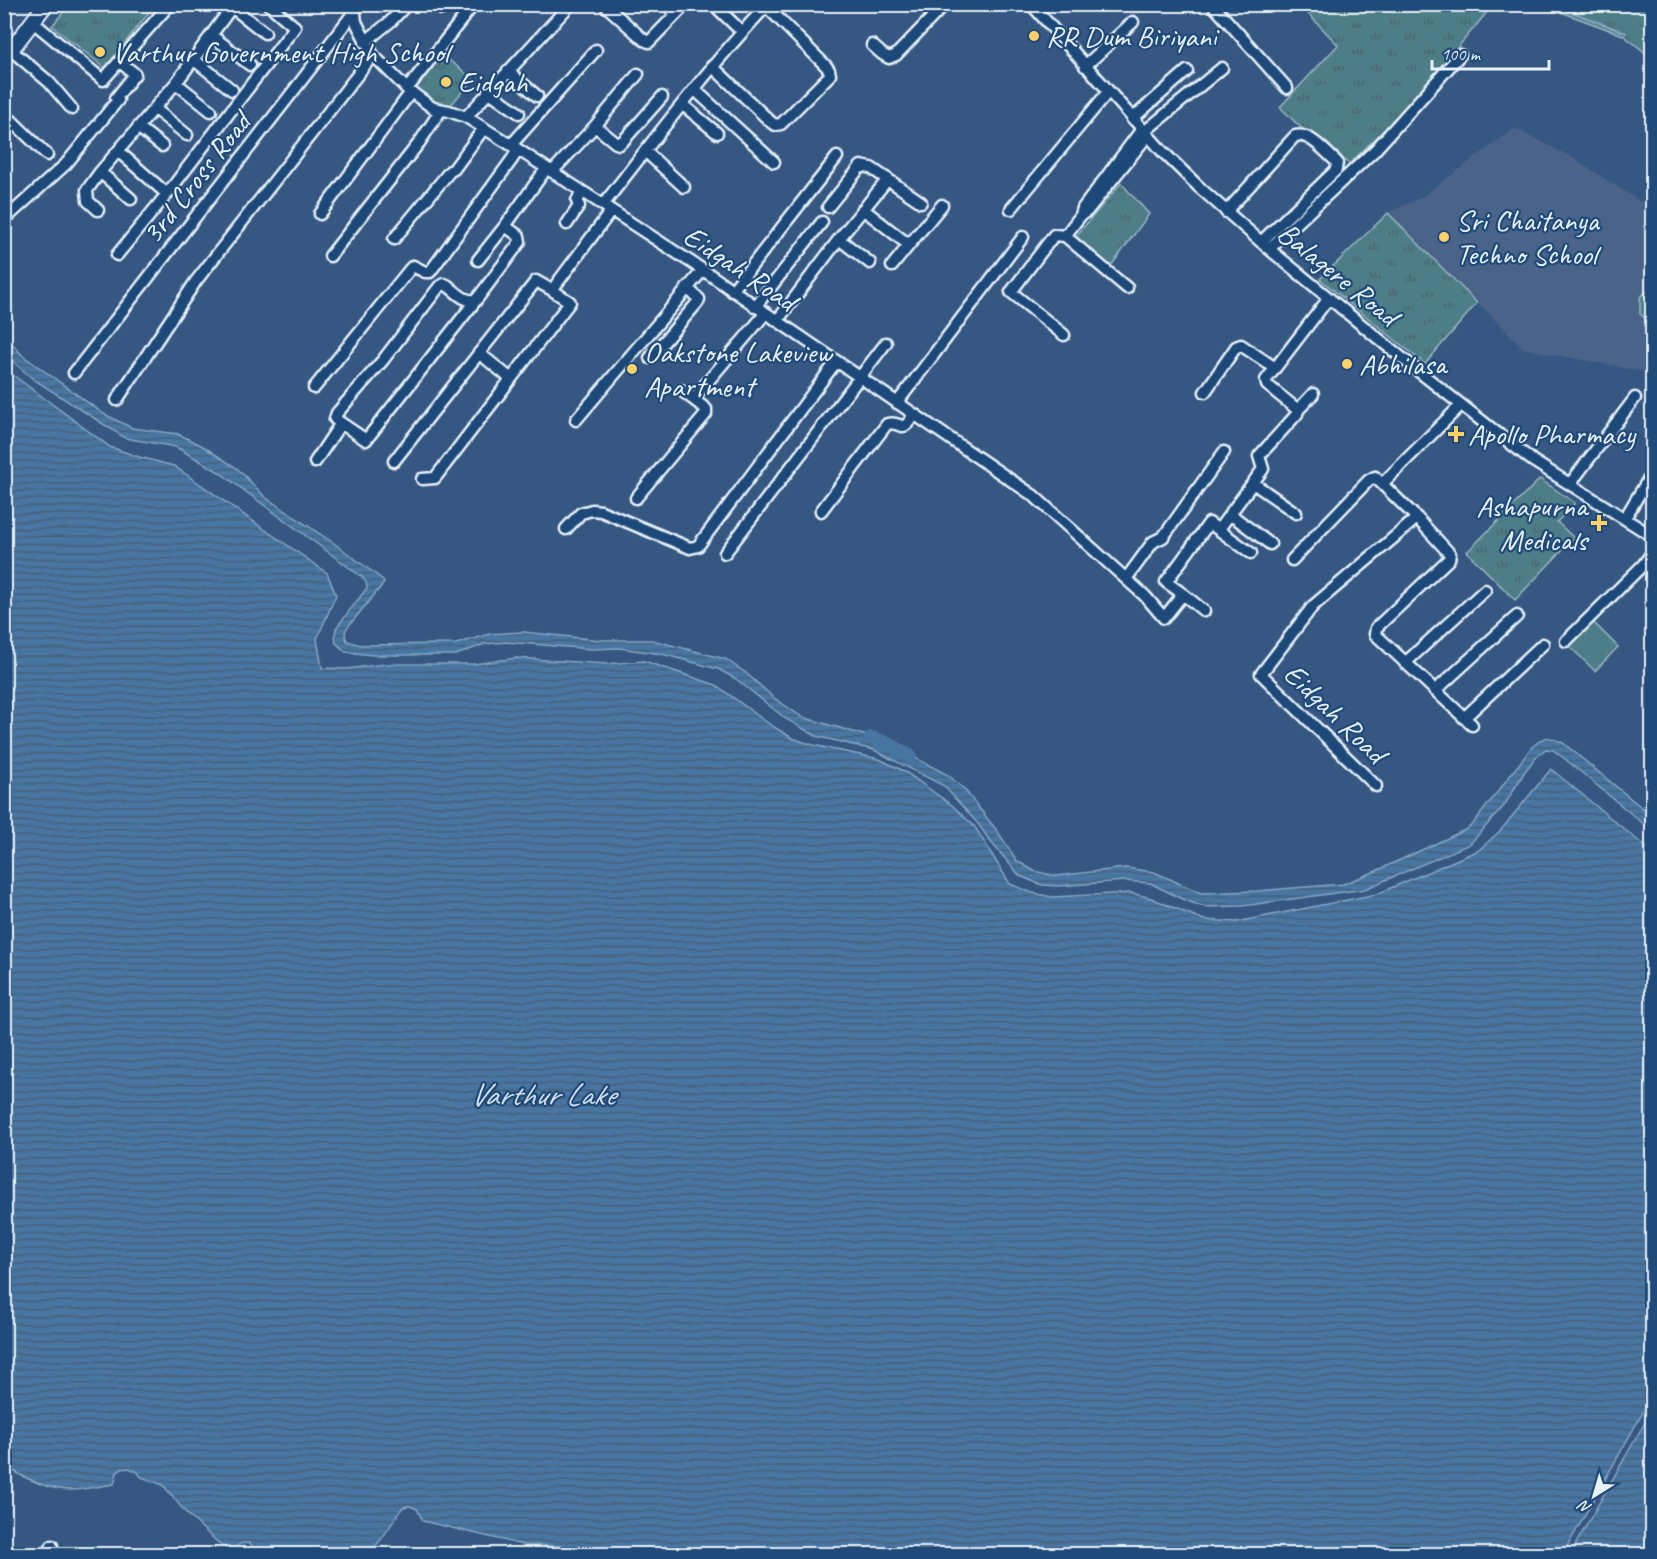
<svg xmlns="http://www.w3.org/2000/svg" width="1657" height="1559" viewBox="0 0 1657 1559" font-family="Caveat,sans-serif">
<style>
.built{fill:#496389}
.grass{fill:url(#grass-tufts);stroke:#9bb7c0;stroke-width:1.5}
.pitch{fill:#4e7d87;stroke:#9bb7c0;stroke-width:1.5}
.water{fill:url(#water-rules);stroke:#87a7c4;stroke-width:1.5}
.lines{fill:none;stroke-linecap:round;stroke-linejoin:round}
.stream{stroke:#87a7c4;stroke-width:2}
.river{stroke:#4676a2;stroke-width:14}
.minor-casing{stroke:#e8f1f8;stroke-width:15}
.major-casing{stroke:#e8f1f8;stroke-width:18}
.minor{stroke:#1f4a7a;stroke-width:10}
.major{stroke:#1f4a7a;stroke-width:14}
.poi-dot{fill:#ffd166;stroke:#1f4a7a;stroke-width:2}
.labels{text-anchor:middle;stroke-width:4.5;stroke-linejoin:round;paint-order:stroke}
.poi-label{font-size:30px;fill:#e8f1f8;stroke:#1f4a7a;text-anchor:start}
.street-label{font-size:30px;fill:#e8f1f8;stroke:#1f4a7a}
.water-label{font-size:32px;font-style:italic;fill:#d0dfeb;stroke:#1f4a7a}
</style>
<defs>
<pattern id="grass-tufts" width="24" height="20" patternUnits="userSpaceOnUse" patternTransform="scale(1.5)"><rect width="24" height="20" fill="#4e7d87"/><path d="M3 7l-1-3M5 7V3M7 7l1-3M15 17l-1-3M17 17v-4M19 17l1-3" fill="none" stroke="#4a656c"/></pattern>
<pattern id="water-rules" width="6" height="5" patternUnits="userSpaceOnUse" patternTransform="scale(1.5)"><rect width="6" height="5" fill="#4676a2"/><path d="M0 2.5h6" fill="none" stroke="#465f76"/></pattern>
</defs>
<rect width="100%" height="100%" fill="#365782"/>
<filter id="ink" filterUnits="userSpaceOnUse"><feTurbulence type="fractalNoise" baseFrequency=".0167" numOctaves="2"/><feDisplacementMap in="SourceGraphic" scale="12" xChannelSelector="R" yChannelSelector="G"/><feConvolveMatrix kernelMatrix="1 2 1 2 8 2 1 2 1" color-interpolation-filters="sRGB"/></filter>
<g filter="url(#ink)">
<path class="built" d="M 1515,128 L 1575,159 L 1644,204 L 1652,192 L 1652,376 L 1646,372 L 1524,349 L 1388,213 L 1423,196 Z"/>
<path class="grass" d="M 69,5 L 69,4 L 155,5 L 105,68 L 52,26 Z
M 1300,5 L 1493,5 C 1448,59 1401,117 1349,164 L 1328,144 L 1300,127 L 1280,107 L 1338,45 Z
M 1542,5 L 1652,5 L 1652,58 L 1623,35 Z
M 439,52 L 473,79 L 451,105 L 433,102 L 412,86 Z
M 1121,183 L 1149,214 L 1109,269 L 1072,241 Z
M 1388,213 L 1477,303 L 1425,364 L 1320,279 Z
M 1652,287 L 1652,324 L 1640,314 L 1640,297 Z
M 1540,479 L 1575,503 L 1557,522 L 1574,538 L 1515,600 L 1467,552 Z"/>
<path class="pitch" d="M 1590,619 L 1618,647 L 1595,671 L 1566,643 Z"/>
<path class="water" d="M 4,334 L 22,355 L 104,414 L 132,428 L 178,434 L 201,445 L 238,469 L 265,497 L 338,546 L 383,580 L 384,583 L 346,629 L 345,635 L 347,641 L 361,645 L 456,644 L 490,634 L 523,632 L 601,640 L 652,640 L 725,659 L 746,673 L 774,698 L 802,717 L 881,740 L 948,775 L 964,789 L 998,832 L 1017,861 L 1034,871 L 1056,876 L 1126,868 L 1154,872 L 1201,893 L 1257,891 L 1343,884 L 1374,872 L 1465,830 L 1473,824 L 1532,747 C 1546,735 1546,735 1563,743 L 1652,816 L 1652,831 L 1565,759 L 1553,750 L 1546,749 L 1537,756 L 1525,771 L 1504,806 L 1470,844 L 1365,889 L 1242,906 L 1205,907 L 1184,900 L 1150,883 L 1124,881 L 1058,886 L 1042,885 L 1020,876 L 990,841 L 979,825 L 944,786 L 874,750 L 816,736 L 786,719 L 736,679 L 718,669 L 662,654 L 619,648 L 591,649 L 506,642 L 485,644 L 456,655 L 373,655 L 346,652 L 336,643 L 335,636 L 336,628 L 367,588 L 366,582 L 362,577 L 219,472 L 176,447 L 125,438 L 33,379 L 9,358 L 5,350 Z
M 5,369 L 110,447 L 139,457 L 174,466 L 327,573 L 336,595 L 317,639 L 322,668 L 347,669 L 385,664 L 474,664 L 516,658 L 606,664 L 644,661 L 716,685 L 769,724 L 792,738 L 813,745 L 879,759 L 904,771 L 953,806 L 975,827 L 1010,884 L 1032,893 L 1052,897 L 1131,893 L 1151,898 L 1204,920 L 1237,922 L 1377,894 L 1479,850 L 1501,830 L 1551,769 L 1652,852 L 1652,1396 L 1563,1554 L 806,1554 L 783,1548 L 726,1554 L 629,1554 L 562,1546 L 523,1545 L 423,1521 L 417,1509 L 410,1506 L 403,1507 C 390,1524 383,1543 365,1554 L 256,1554 L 256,1549 L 249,1543 C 241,1543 237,1544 233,1551 L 224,1547 L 215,1540 L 187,1514 L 163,1485 L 141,1477 L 138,1472 L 129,1468 L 121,1469 L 117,1473 L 114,1484 C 100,1486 85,1490 71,1490 C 47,1490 25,1478 5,1466 Z
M 1652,1410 L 1652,1554 L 1570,1554 Z"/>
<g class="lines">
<path class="stream" d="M 1551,4 L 1626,33"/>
<path class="river" d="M 871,738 L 889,744 L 910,756"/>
<g class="minor-casing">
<path id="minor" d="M 354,4 L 356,22 L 373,55 L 407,89 L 433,108 L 449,111 L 466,117 L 511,145 L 703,270 L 1034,496 L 1145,596 L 1164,618 L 1183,594 L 1166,582 L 1209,523 L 1251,553
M 604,4 L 644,40 L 649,42 L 686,4
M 666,4 L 676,14
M 713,4 L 737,27
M 1031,4 L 1163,152 L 1200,188 L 1269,249 L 1413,367 L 1533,461 L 1652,536
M 1212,4 L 1287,88
M 232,7 L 265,33
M 442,9 L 445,4
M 33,22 L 103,80 L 170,4
M 211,35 L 250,65
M 365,42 L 391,21 L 407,4
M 872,45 L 882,54 L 889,58 L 896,55 L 945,4
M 11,50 L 49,82 L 72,109
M 193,59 L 232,90
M 712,66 L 772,123 L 776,125 L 781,124 L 830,75 L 829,70 L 826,66 L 766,6
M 1085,66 L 1133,22
M 508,71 L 537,96
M 176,83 L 211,111
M 407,89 L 474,4
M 695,90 L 774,162
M 488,91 L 519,113
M 683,105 L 717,133
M 155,109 L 187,135
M 4,113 L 47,155
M 466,117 L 568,7
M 1132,119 L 1187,71
M 595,126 L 616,143 L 619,144 L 624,140 L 662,97
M 138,127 L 162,146
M 1142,129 L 1083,208 L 1081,215 L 1087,211 L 1148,135
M 1144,132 L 1222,68
M 511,145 L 596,50
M 118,151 L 167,194 L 295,27 L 268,4
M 645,151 L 684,187
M 100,172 L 131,199
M 552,172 L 595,126 L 638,74
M 603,205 C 656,137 709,67 768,4
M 828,207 L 861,166 L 871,168 L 921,202
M 863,209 L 909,245 L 942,205
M 1011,209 L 1108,92
M 98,210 L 88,201 L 87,190 L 100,172 L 176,83 L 234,4
M 1226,212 L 1295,136 C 1310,132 1326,153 1337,162 L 1336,170 L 1261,242
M 320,214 L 411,92
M 4,220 L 66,164 L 118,100 L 116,98 L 135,74 L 120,62
M 567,224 L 579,206 L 577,201 L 582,192
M 1065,236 L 1081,215
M 394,239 L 450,171 L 454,169 L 484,128
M 839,239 L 870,263
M 1269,249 L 1375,150 L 1460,55
M 117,255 L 167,194
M 330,256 L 419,143 L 441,110
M 478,260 L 505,226 L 546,169
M 892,266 L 909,245
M 732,291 L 837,157
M 477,299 L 366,440 L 335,419 L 337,413 L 383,360 L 439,287 L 444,284 L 447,285 C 456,292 466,304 477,299 L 520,242 L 519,236 L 505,226
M 755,307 L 822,222
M 777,321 L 839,239 L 888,179
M 1064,335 L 1011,292 L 1054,235 L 1065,236 L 1127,288
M 479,353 L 511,379
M 650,358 L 698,302 L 699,299 L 687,288
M 74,373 L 295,89 L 354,12
M 314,388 L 410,269 L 413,266 L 425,272 L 430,272 L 513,158 L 517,150
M 1205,392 L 1236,347 L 1241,345 L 1275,368
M 693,399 L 765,314
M 117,400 L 196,281 L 373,55
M 897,403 L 1023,237
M 1298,410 L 1313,394
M 576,420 L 703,270
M 394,461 L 536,281 L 552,290 L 611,211
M 315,462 L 341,423
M 422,479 L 435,478 L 570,302 L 552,290
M 1253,483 L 1296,513
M 1570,484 L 1635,398
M 636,498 L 706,414 L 706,409 L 681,390
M 821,511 L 887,424 C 903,420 900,436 914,415
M 1230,514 L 1270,544
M 1417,518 L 1450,554 L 1449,559 L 1376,628 L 1375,634 L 1472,725
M 1625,518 L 1652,473
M 566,529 L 581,513 L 592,510 L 601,511 L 690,548 L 698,546 L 836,362
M 1219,529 L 1263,469 L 1259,456 L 1297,414 L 1298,410 L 1267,385 L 1266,380 L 1329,298
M 725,553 L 886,343
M 1292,560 L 1369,480 L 1375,477 L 1382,484 L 1461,405
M 1126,579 L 1153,542 L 1163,537 L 1169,529 L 1224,452
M 1183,594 L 1204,611
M 1566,641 L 1643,565 L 1652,553
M 1405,663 L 1485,590
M 1435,691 L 1517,616
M 1464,718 L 1543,644
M 1376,786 L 1261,674 L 1313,606 L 1417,518 L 1382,484
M 48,1554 L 52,1546"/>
</g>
<g class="major-casing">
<path id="major" d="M 4,55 L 11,50 L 46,4"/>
</g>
<use href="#minor" class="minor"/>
<use href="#major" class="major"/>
</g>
</g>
<g class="poi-dot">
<circle cx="1034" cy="36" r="6"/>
<circle cx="100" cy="52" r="6"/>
<circle cx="446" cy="82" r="6"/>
<circle cx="1444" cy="237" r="6"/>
<circle cx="1347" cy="364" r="6"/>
<circle cx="632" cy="369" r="6"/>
<path d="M1453 425h6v6h6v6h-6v6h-6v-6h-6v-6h6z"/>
<path d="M1596 514h6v6h6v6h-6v6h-6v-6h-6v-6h6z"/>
</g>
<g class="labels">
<g class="poi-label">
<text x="1046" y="46">RR Dum Biriyani</text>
<text x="112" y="62">Varthur Government High School</text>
<text x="458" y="92">Eidgah</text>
<text x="1456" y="230">Sri Chaitanya<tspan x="1456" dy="34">Techno School</tspan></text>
<text x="644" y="362">Oakstone Lakeview<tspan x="644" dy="34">Apartment</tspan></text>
<text x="1359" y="374">Abhilasa</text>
<text x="1468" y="444">Apollo Pharmacy</text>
<text x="1587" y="516" text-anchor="end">Ashapurna<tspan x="1587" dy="34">Medicals</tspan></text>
</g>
<g class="street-label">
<text transform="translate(196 178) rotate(-52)" y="10">3rd Cross Road</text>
<text transform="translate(740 268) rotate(34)" y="10">Eidgah Road</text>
<text transform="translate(1338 274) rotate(39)" y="10">Balagere Road</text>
<text transform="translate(1335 713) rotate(44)" y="10">Eidgah Road</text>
</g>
<g class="water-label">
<text x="542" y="1105">Varthur Lake</text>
</g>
</g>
<rect width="1657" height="1559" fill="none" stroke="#1f4a7a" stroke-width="24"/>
<rect x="12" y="12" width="1633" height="1535" fill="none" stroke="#e8f1f8" stroke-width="2" filter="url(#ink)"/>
<g transform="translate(1594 1496) rotate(217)" stroke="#1f4a7a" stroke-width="4.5" paint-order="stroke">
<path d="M0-4.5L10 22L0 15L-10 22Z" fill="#e8f1f8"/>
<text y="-9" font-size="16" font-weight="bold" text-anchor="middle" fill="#e8f1f8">N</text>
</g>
<path d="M1432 60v9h117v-9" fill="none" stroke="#e8f1f8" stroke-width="3"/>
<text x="1441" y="60" font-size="18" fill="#e8f1f8" stroke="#1f4a7a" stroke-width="4.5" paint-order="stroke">100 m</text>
</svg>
